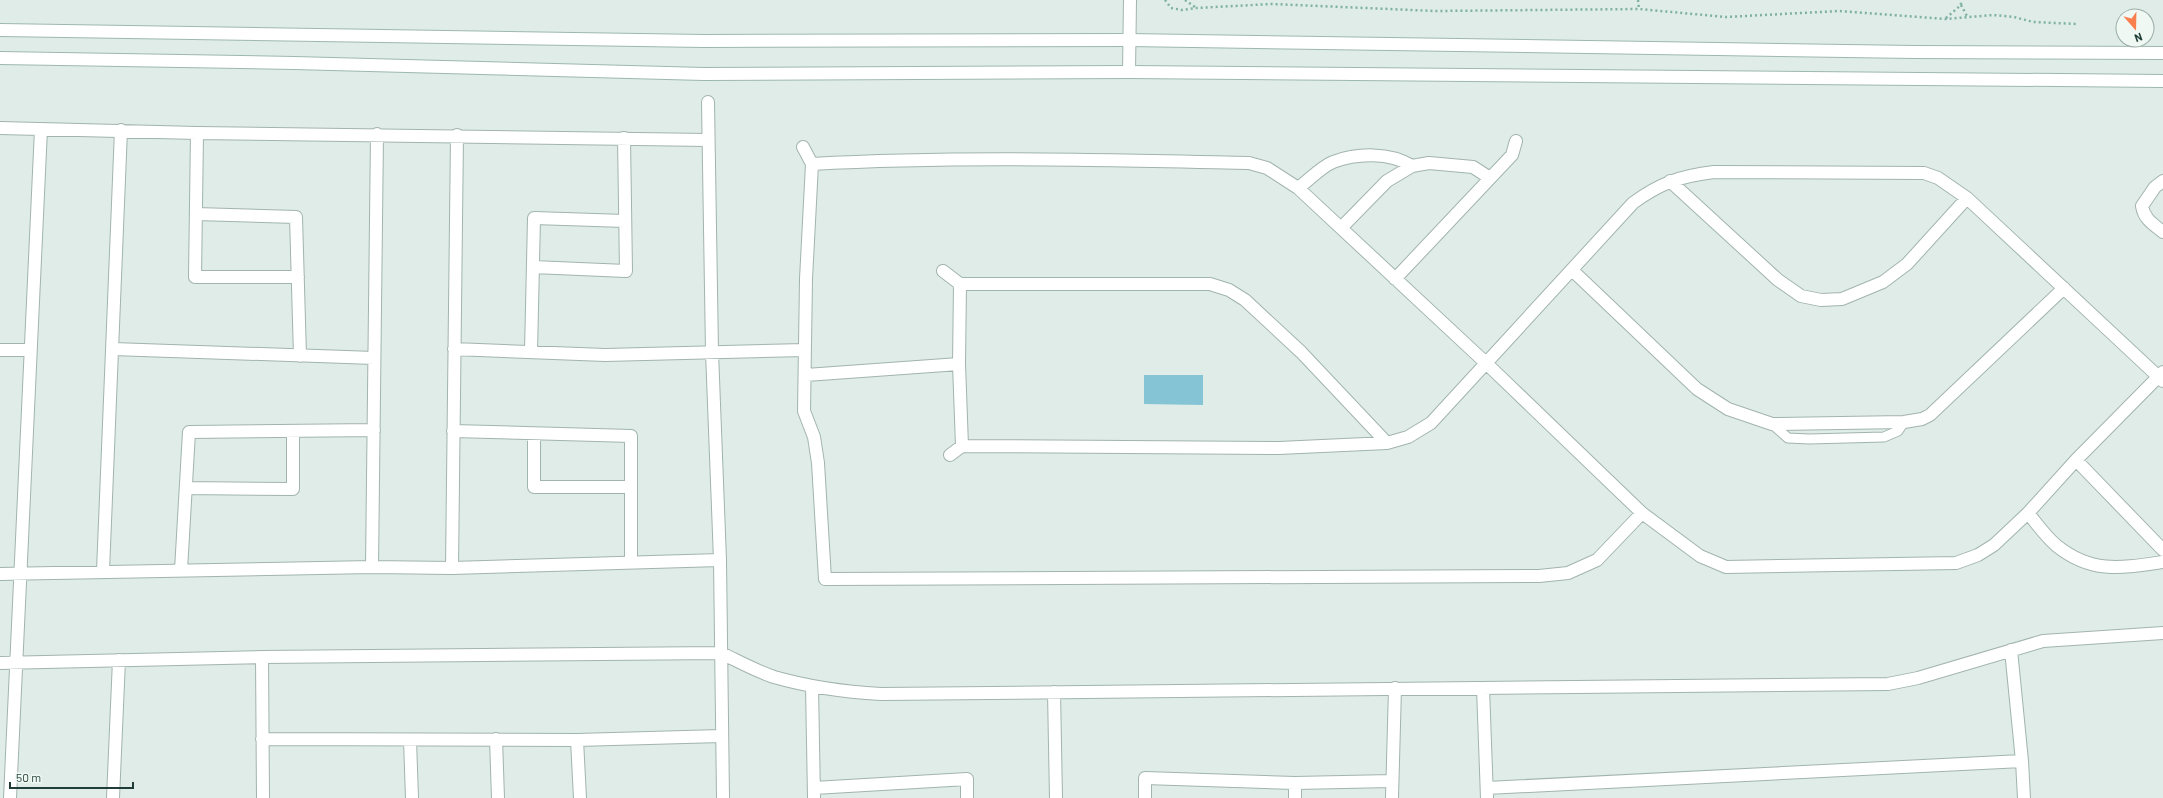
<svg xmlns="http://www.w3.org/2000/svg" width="2163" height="798" viewBox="0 0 2163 798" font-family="Barlow,sans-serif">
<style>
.water{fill:#84c4d4}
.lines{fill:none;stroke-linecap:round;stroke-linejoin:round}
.lane-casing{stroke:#a2b4ae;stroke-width:11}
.street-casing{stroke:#a2b4ae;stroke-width:14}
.secondary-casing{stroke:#9db8b0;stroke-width:14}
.path{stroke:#7eb1a3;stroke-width:2.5;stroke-dasharray:2 3;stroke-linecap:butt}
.lane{stroke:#fff;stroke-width:9}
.street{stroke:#fff;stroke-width:12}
.secondary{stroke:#fff;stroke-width:12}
</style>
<rect width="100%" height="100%" fill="#dfece7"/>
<path class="water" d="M 1144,375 L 1203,375 L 1203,405 L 1144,404 Z"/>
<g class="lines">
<g class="lane-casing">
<path id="lane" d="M 1772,424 L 1788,438 L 1809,439 L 1884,437 L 1898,431 L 1904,422"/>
</g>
<g class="street-casing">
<path id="street" d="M 1129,72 L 1130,0
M 708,102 L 712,352 L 720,560 L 723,798
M 0,128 L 197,133 L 708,140
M 197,133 L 195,277 L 298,277
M 803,147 L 812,164 L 806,279 L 804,411 L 814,437 L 818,463 L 825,579 L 1539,576 L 1568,573 L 1597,560 L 1642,513
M 812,164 C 958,156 1103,160 1249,163 L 1267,168 L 1298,188 L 1487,364 L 1642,513 L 1700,556 L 1726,567 L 1956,563 L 1978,555 L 1994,545 L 2028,513 L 2076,460 L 2163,372
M 1670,181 L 1778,280 L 1801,296 L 1821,300 L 1842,299 L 1883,282 L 1907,264 L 1967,198
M 2163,181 L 2155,187 L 2142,206 C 2144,219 2153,224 2163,232
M 1298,188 C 1309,180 1321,167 1333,162 C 1357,153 1390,152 1412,166
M 196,214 L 296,217 L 300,356
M 1341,228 L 1387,181 L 1412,166 L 1429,163 L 1473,167 L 1490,178
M 533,267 L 626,271 L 624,138
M 943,271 L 960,284 L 1210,284 L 1229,290 L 1245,300 L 1301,352 L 1387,443
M 1573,271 L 1697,389 L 1728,409 L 1772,424 L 1904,422 L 1922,419 L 1930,415 L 2064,288
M 1395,279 L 1512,155 L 1516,141
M 960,284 L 959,364 L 962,446
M 113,349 L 374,358
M 454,349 L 605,355 L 804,350
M 0,350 L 29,350
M 531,352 L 534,218 L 625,221
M 806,375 L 959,364
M 453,431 L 631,436 L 631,563
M 534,434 L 534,487 L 631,487
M 950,455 L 962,446 L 1279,448 L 1387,443 L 1408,437 L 1431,423 L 1633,203 C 1660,183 1681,176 1714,172 L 1924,173 L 1938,178 L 1967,198 L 2163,381
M 2076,460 L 2163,550
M 186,488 L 293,489 L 293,431
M 2028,513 C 2037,524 2046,537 2057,546 C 2092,574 2122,568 2163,562
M 372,567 L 377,134
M 452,568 L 457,135
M 181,570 L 189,432 L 374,430
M 103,571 L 121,130
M 0,574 L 372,567 L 452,568 L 720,560
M 2011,650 L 2022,761 L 2024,798
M 262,657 L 263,798
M 0,663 L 262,657 L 721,653 C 738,661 756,671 774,677 C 809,687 845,692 881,694 L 1888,684 L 1918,678 L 2043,641 L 2163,633
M 812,686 L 814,798
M 1483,688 L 1487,798
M 1054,692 L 1056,798
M 262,739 L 577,740 L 721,736
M 496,739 L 498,798
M 410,740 L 412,798
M 577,740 L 580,798
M 1295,783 L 1295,798
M 814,788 L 967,779 L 967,798
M 1487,788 L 2022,761
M 10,798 L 41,129
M 113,798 L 119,660
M 1145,798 L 1145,778 L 1295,783 L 1392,781
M 1392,798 L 1395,688"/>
</g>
<g class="secondary-casing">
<path id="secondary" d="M 0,30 L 704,41 L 1129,40 L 1914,52 L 2163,53
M 0,58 L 294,63 L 704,74 L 1129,72 L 2163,81"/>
</g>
<path class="path" d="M 1165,0 L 1171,8 L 1182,10 L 1196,8 L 1272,4 L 1435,11 L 1639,9 L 1726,17 L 1839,11 L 1946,19 L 1993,15 L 2014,17 L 2033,22 L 2078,24
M 1185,0 L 1195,7
M 1638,0 L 1639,9
M 1961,5 L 1968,18
M 1946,18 L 1961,5 L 1961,0"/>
<use href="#lane" class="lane"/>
<use href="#street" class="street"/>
<use href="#secondary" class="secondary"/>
</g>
<g transform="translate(2135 28) rotate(160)"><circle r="19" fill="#f0f8f4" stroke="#9cada8"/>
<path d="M0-3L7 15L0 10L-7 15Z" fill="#fa814f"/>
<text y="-6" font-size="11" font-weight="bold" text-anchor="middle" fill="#1f3d36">N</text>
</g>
<path d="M10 782v6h123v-6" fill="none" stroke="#1f3d36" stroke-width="2"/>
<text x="16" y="782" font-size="12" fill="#1f3d36" stroke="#f0f8f4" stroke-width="3" paint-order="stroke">50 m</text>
</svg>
